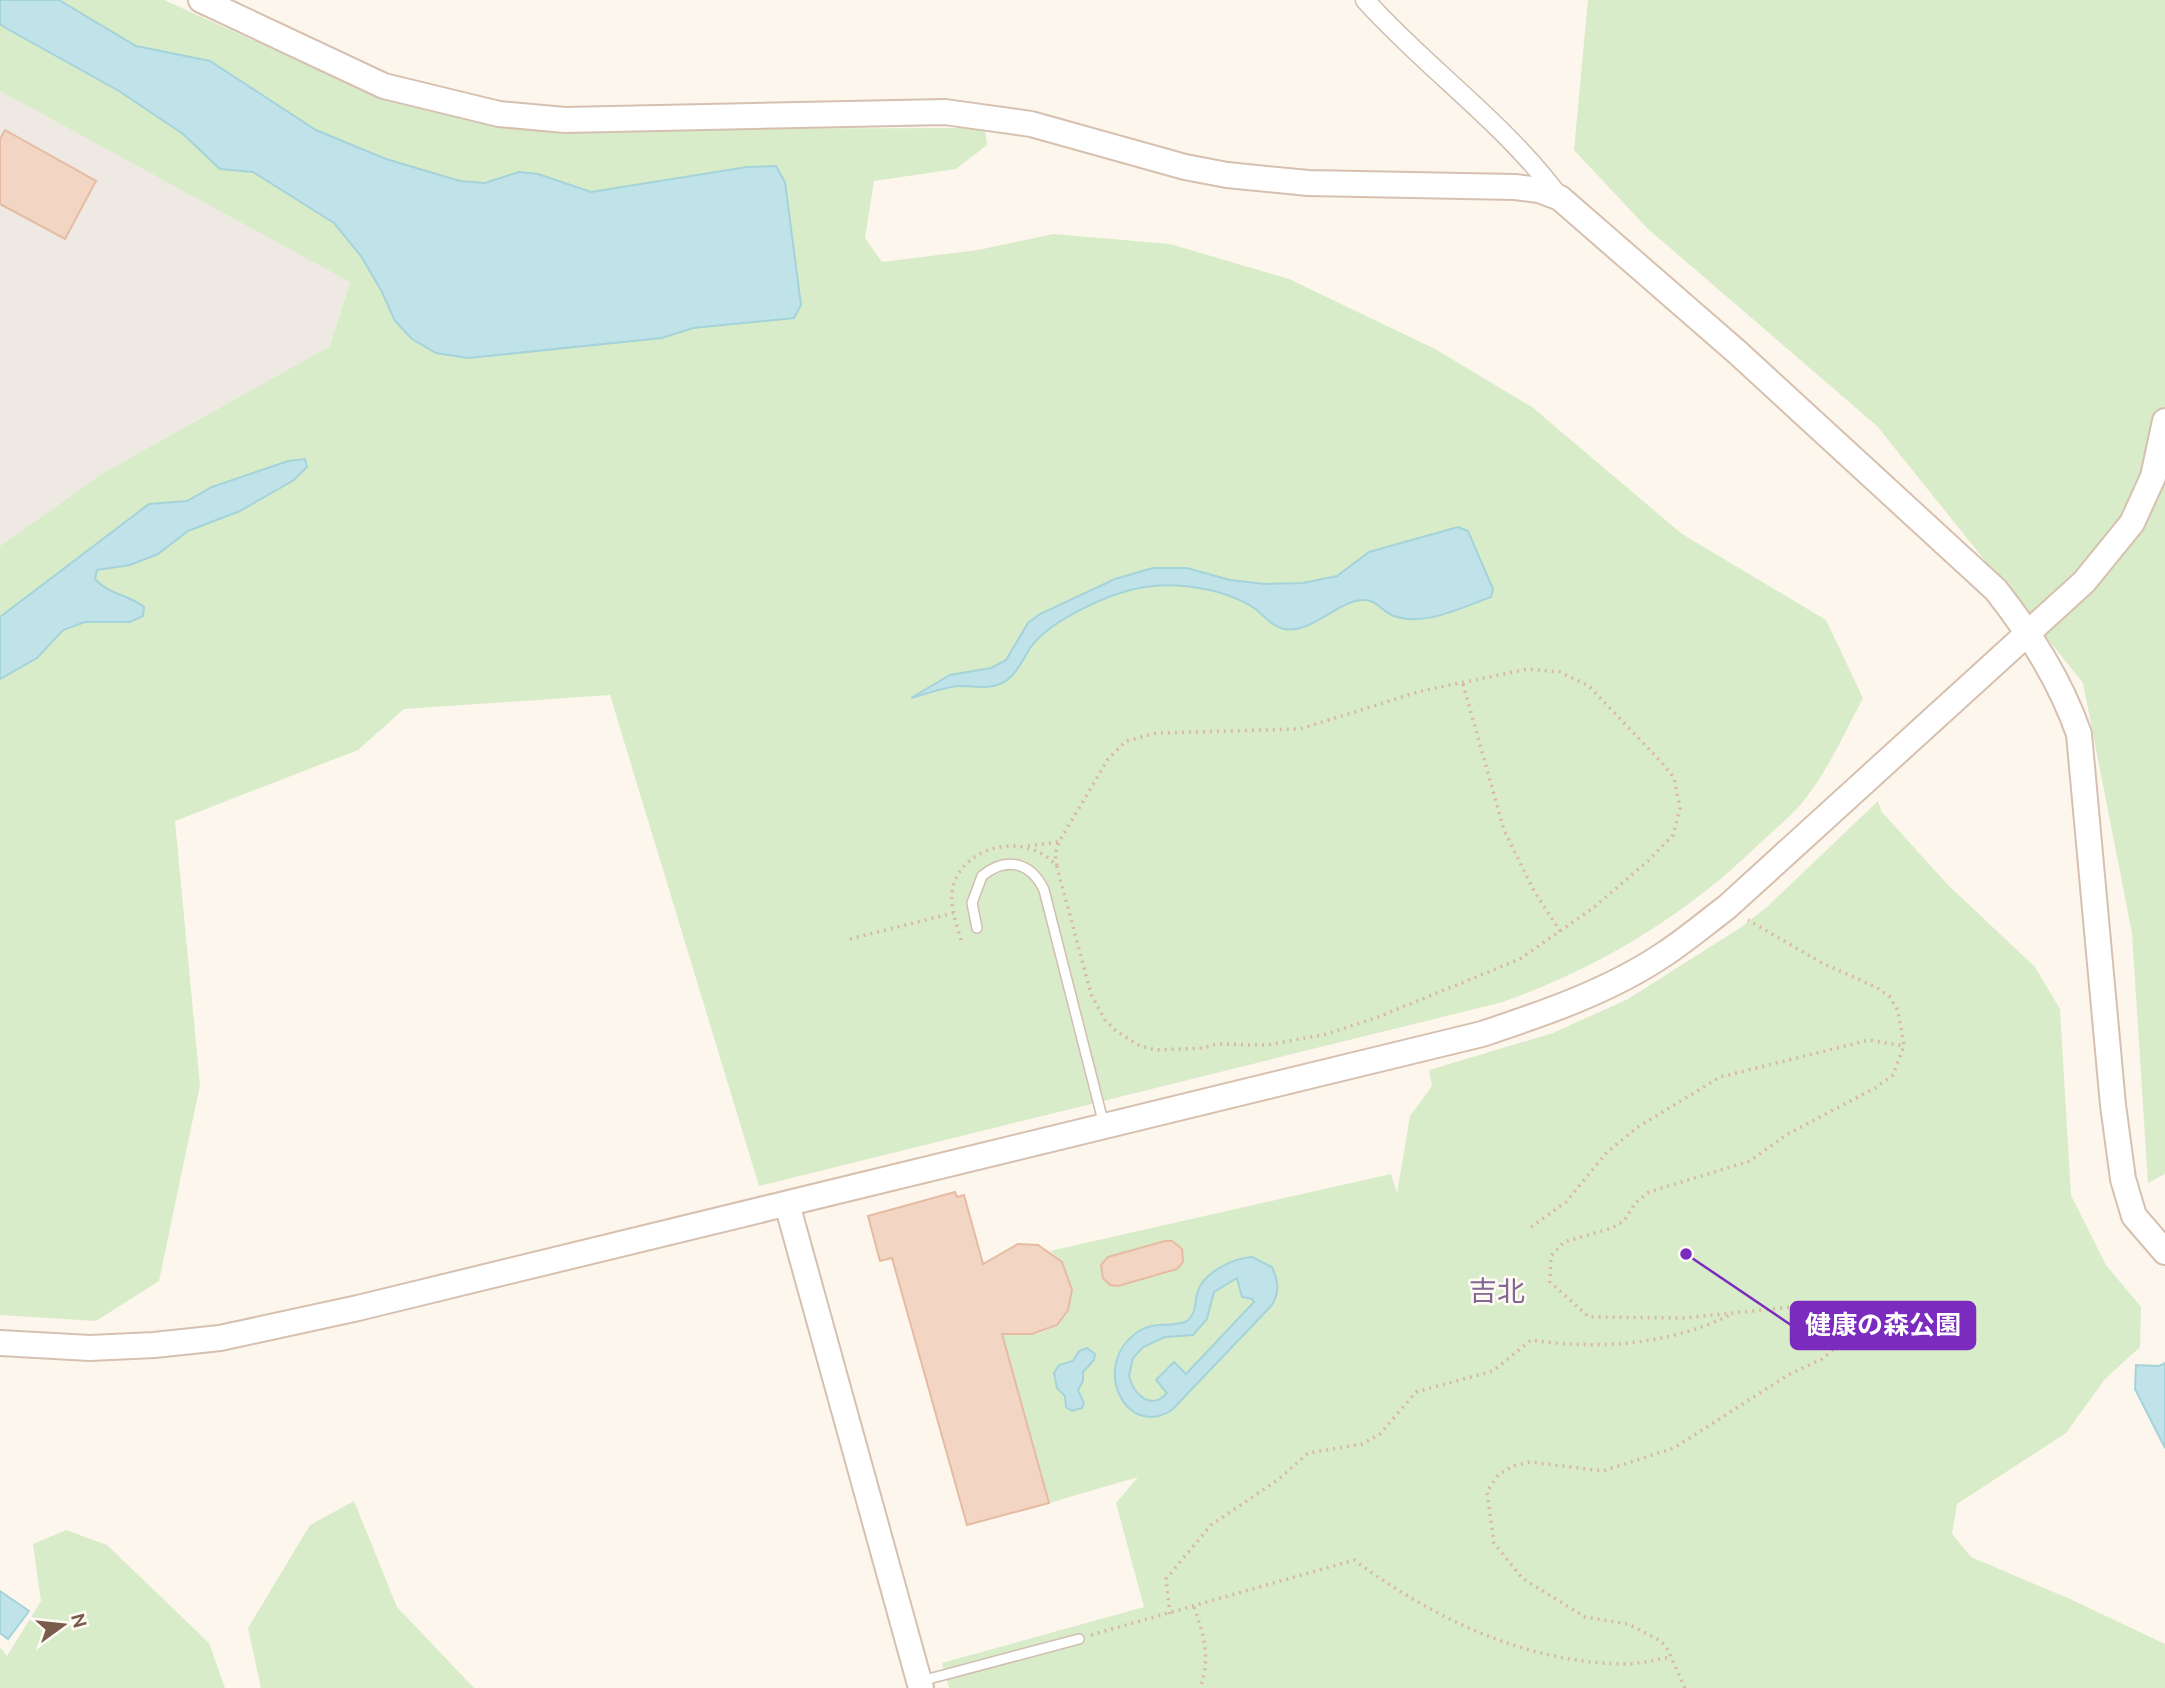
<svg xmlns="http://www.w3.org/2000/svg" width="2165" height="1688" viewBox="0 0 2165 1688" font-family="Ubuntu,'Noto Sans JP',sans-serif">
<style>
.industrial{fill:#efe9e4}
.green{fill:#d8ecc9}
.water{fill:#bfe3e8;stroke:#a5d3da;stroke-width:2;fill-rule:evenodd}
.building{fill:#f3d5c3;stroke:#e6bba3;stroke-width:2}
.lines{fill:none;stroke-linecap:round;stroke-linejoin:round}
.lane-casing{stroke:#d1beb0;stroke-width:12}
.street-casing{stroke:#d1beb0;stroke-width:21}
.secondary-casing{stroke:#d6c0b0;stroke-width:28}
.path{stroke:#d9b8a5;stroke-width:3.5;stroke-dasharray:2 5;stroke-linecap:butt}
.lane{stroke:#fff;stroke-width:9}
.street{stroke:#fff;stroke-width:18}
.secondary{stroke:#fff;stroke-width:24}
.labels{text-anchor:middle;stroke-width:5;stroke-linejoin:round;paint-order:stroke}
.quarter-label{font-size:28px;fill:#846695;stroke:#fffaf3}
.leader{fill:none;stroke:#7b2cbf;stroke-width:2.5}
.callout-dot{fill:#7b2cbf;stroke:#fffaf3;stroke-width:2.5}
.callout{fill:#7b2cbf;stroke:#7b2cbf;stroke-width:2.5}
.callout-label{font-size:26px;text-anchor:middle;font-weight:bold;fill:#fff}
</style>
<rect width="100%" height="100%" fill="#fdf6ec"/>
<path class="industrial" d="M 0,91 L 350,281 L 330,346 L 103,473 L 0,546 Z"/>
<path class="green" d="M 0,0 L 164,0 L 375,95 L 565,129 L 985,128 L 987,145 L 956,169 L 874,181 L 865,238 L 882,262 L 978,250 L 1053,234 L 1170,244 L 1289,279 L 1435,349 L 1532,407 L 1682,534 L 1826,620 L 1863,698 C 1844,734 1827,773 1801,804 C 1789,818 1773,831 1759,844 C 1685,916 1600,967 1503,1002 L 759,1186 L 610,695 L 404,709 L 358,750 L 175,821 L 200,1085 L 159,1281 L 96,1321 L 0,1315 L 0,546 L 103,473 L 330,346 L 350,282 L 0,91 Z
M 1588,0 L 2165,0 L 2165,1174 L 2148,1183 L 2132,933 L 2083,683 L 1877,426 L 1647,228 L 1574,150 Z
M 1878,801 L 1881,811 L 1949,886 L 2035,967 L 2060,1009 L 2071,1195 L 2106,1265 L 2141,1307 L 2140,1347 L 2105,1379 L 2066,1433 L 1957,1504 L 1952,1534 L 1971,1557 L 2070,1599 L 2165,1644 L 2165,1688 L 949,1688 L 942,1663 L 1144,1607 L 1116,1503 L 1138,1477 L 1049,1503 L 1001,1330 C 1014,1331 1026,1336 1039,1333 C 1079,1322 1079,1275 1050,1251 L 1391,1174 L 1397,1193 L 1410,1116 L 1432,1086 L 1429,1070 L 1553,1033 L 1628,999 L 1740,928 L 1768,906 Z
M 354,1501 L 397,1607 L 474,1688 L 261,1688 L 248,1628 L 310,1525 Z
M 66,1530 L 107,1545 L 209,1643 L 225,1688 L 0,1688 L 0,1647 L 7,1656 L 41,1601 L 33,1544 Z"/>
<path class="water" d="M 0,0 L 59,0 L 136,46 L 210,61 L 316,130 L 386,159 L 460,181 L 485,183 L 519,172 L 538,174 L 591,192 L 747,167 L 776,166 L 785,182 L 801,305 L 794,318 L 693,328 L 662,338 L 468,358 L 436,353 L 412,339 L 395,321 L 382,292 L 361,256 L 334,223 L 253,172 L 220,169 L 183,134 L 119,91 L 4,27 L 0,24 Z
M 305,459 L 307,467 L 294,480 L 240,511 L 188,531 L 158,554 L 130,565 L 97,570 L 95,579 C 109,595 128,594 144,607 L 143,616 L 130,622 L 85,622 L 63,630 L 37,658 L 0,679 L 0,617 L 149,504 L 187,501 L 212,487 L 288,461 Z
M 1458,527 L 1468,531 L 1493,589 L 1491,597 C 1462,607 1425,627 1394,616 C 1382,612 1377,599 1362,600 C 1336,602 1311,634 1284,629 C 1272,627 1263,614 1254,608 C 1226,589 1178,582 1145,587 C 1112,592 1055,618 1033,644 C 1023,657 1017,677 1000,684 C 986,690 972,685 957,686 C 942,688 926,694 911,698 L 950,675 L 991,668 L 1006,660 L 1028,623 L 1040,614 L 1115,579 L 1153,568 L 1187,568 L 1230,580 L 1265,584 L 1303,583 L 1337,576 L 1369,552 Z
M 1252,1257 L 1272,1267 C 1278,1280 1280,1292 1272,1305 L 1172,1410 C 1125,1440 1089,1364 1139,1331 C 1154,1321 1172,1328 1187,1321 C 1197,1313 1194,1302 1198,1291 C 1204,1272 1234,1258 1252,1257 ZM 1237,1278 L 1242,1297 L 1252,1299 L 1254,1302 L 1186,1374 L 1174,1362 L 1156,1380 L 1167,1393 C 1151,1411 1134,1395 1129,1376 L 1133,1358 L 1143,1347 L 1165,1337 L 1193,1335 L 1207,1319 L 1214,1292 Z
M 1087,1348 L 1095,1354 L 1094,1360 L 1083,1372 L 1083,1381 L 1078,1390 L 1084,1403 L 1082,1408 L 1072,1411 L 1066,1407 L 1065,1396 L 1057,1388 L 1054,1373 L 1059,1365 L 1073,1361 L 1079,1351 Z
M 2165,1363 L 2165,1448 L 2135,1389 L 2136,1365 L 2159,1366 Z
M 0,1591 L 29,1611 L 8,1639 L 0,1633 Z"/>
<path class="building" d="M 5,130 L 96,181 L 65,239 L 0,204 L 0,139 Z
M 955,1192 L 957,1197 L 964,1195 L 983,1264 L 1018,1244 L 1038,1245 L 1062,1262 L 1072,1290 L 1068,1310 L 1057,1325 L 1032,1334 L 1002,1334 L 1049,1503 L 967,1525 L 892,1258 L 880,1261 L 868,1216 Z
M 1165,1241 L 1172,1241 L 1182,1249 L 1183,1262 L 1177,1269 L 1118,1286 L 1110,1285 L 1103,1278 L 1101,1265 L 1108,1257 Z"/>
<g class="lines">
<g class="lane-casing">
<path id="lane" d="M 977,928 L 972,903 L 982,876 C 1006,856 1031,862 1044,890 L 1104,1125
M 921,1681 L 1079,1639"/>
</g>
<g class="street-casing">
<path id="street" d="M 1365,0 C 1427,69 1505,123 1560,198"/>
</g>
<g class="secondary-casing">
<path id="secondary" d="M 201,0 L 384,86 L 499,114 L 565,120 L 945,112 L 1031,124 L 1185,167 L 1227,175 L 1308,183 L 1515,187 L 1539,190 L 1560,198 L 1737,352 L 1996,590 C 2031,635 2060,680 2079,734 L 2113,1105 L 2123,1179 L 2134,1216 L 2165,1252
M 787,1204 L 921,1688
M 0,1343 L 90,1348 L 154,1345 L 220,1338 L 358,1308 L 1482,1034 C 1545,1013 1610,991 1666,953 C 1687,939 1706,923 1727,907 L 2084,582 L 2132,523 L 2153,477 L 2165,421"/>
</g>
<path class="path" d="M 1463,684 L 1504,830 L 1534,891 L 1560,931
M 1028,846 L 1058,842
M 850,939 L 953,913
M 961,940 C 957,926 950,908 952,893 C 958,844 1029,830 1057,867 L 1091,994 L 1105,1020 L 1116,1031 L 1140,1046 L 1156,1050 L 1204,1048 L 1216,1044 L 1267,1045 L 1327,1034 L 1378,1017 L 1520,959 L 1593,908 L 1648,861 L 1673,835 L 1680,808 L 1674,778 L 1664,765 L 1589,686 L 1560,672 L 1528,669 L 1421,691 L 1300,729 L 1157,733 L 1126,741 L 1108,759 L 1059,842 L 1055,854 L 1057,867
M 1531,1227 L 1566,1202 L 1607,1152 L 1638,1127 L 1720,1077 L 1869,1040 L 1904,1046
M 1194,1607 C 1204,1636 1211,1658 1200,1688
M 1170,1614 L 1166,1579 L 1211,1525 L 1279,1479 L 1308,1453 L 1362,1444 L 1380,1434 L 1416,1392 L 1493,1371 L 1531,1340 C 1599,1350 1670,1345 1732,1314
M 1091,1635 L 1354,1560 C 1433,1618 1523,1662 1623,1664 C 1639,1664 1655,1660 1671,1657
M 1685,1688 L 1666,1646 L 1657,1639 L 1628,1624 L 1585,1617 L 1522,1578 L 1494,1543 L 1487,1492 L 1498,1475 L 1513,1466 L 1530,1462 L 1603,1471 L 1674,1448 L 1788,1375 L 1822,1359 L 1851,1334 L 1852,1317 L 1847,1308 L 1831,1303 L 1684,1318 L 1589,1317 L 1550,1282 L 1551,1256 L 1564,1242 L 1612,1228 L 1624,1221 L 1635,1203 L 1649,1192 L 1750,1161 L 1786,1135 L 1875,1088 L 1893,1075 L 1904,1046 L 1898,1011 L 1889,996 L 1876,987 L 1822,963 L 1748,920"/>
<use href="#lane" class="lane"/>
<use href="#street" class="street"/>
<use href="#secondary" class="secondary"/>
</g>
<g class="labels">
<g class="quarter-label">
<text x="1497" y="1301">吉北</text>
</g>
</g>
<path class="leader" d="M1686 1254L1791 1325"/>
<circle class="callout-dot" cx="1686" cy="1254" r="7"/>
<rect class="callout" x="1791" y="1302" width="184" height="47" rx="7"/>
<g class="callout-label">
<text x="1883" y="1334">健康の森公園</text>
</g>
<g transform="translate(63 1625) rotate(75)" stroke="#fffaf3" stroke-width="5" paint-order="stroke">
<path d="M0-5L12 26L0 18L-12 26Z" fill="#7a5c4d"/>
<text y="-10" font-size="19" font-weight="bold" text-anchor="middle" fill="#7a5c4d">N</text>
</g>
</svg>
